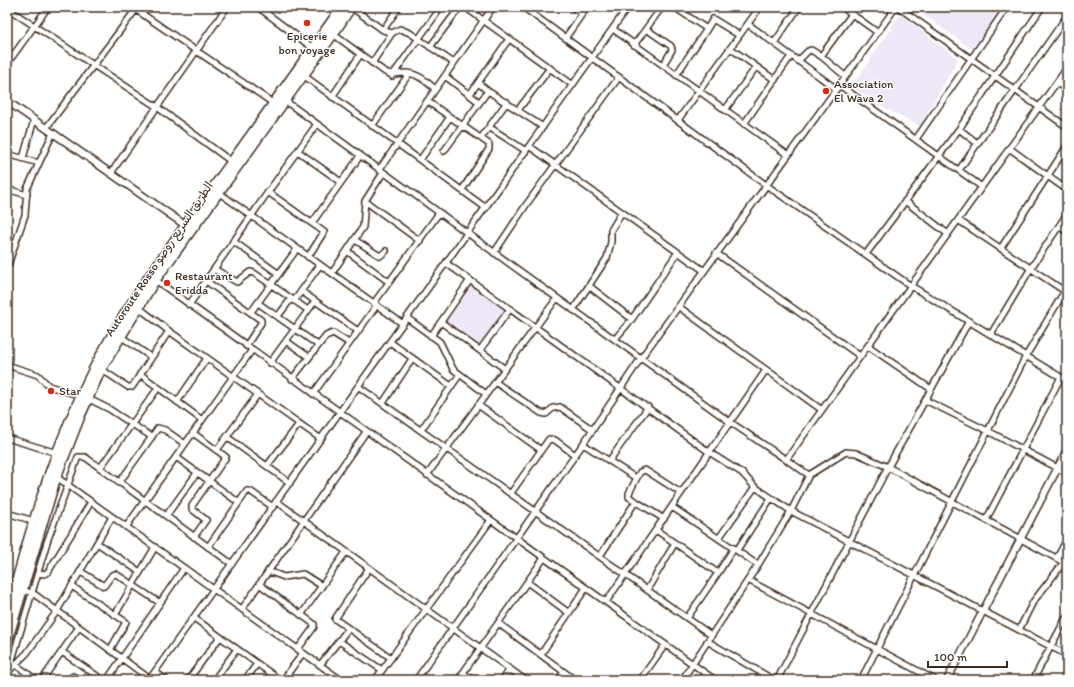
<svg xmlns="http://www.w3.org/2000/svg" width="1074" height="687" viewBox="0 0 1074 687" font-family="Itim,'Playpen Sans Arabic',sans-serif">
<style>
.built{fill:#eee8f6}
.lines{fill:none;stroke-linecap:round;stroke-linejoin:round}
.minor-casing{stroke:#3b2a1e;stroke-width:8}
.tertiary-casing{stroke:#3b2a1e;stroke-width:9}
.trunk-casing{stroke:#3b2a1e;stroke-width:12}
.minor{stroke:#fff;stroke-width:5}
.tertiary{stroke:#fff;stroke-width:6}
.trunk{stroke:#fff;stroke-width:9}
.poi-dot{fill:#c8321e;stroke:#fff;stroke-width:1.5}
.labels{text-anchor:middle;stroke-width:3;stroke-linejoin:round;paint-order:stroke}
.poi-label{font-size:12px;fill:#3b2a1e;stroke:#fff;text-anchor:start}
.street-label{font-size:12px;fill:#3b2a1e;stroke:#fff}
</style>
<rect width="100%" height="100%" fill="#fff"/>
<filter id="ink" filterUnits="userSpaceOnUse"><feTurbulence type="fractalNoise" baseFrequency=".025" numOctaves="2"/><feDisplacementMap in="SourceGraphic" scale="8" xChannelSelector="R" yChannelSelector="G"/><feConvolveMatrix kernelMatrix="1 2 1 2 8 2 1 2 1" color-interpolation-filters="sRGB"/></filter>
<g filter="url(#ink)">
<path class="built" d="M 912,7 L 1004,7 L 975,51 Z
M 900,14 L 958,59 L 920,126 L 877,104 L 851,86 L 861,74 Z
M 473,283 L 508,307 L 481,345 L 446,321 Z"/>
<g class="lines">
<g class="minor-casing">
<path id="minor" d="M 132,7 L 273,103
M 258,7 L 313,48
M 351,7 L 383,30 L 392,33 L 400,29 L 410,33 L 454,63
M 465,7 L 573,85
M 523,7 L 766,185 L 911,286 L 1067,381
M 573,7 L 582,14
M 674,7 L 707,29 L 676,75
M 842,7 L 877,32
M 898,7 L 1067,127
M 7,8 L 157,107 L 232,162
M 748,24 L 835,88
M 613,29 L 788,155
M 646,29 L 671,46 L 672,50 L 663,65
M 707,29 L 713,19 L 739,35
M 383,30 L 399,7
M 333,34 L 385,72 C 394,77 398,72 407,73 C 419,74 427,82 435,89
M 566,37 L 587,7
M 774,43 L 799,7
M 634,45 L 662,7
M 430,47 L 460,7
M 730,48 L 775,80
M 821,56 L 852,14
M 798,61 L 808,51 L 811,50 L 821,56 L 845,76
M 372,63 L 392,33
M 7,64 L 48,7
M 303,75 L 486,208
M 392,76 L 437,13
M 445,76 L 479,102
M 478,83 L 488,91
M 1057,83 L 1067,90
M 838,84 L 982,187
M 470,94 L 509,39
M 332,97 L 360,55
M 284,100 L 557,298 L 730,422 L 809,475
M 427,101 L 489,144 L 489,149 L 462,190
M 518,110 L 550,68
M 725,110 L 756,67
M 678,120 L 760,7
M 744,124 L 791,56
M 372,126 L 409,74
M 489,127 L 526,151
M 46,128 L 137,8
M 959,129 L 977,143
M 481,138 L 507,102
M 916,139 L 1007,7
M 529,146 L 703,270
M 1009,148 L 1067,190
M 444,151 L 488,91 L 543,127
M 299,152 L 341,182
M 7,154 L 39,163
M 23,158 L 34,120
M 420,160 L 450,117
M 379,170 L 493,7
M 959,170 L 1067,16
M 111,173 L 227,7
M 7,189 L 27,195
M 218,192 L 403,324
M 365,201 L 420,241
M 905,201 L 948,234
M 958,220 L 1066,292
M 312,223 L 360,156
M 1059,226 L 1067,232
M 355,240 L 380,256 L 386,251
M 233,241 L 279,274
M 1001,248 L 1067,146
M 347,251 L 389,282
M 494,253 L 526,205 L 619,77
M 716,253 L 860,356
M 866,254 L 959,129 L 1042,7
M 308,257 L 324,232 L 268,192 L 317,124
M 446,263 L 709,452 L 742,473 L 755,487 L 791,511 L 1067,655
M 7,268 L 25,215 L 27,189 L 53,133
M 214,269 L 237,282 L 250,272 L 254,273 L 308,310
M 332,273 L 363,227 L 365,201 L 383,173
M 154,279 L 715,680
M 206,281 L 261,320 L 261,323 L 246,346
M 589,286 L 632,319
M 301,291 L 358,331
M 294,301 L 320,265
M 258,303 L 318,345
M 374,303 L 439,213
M 189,305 L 268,192
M 138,307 L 169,331 L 321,439
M 679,307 L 822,410
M 573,310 L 607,258 L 611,242 L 611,230 L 622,212
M 251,312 L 297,249
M 278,316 L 291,299
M 407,318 L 440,342 L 453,369 L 486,394
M 441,322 L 505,369
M 991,334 L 1031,268 L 1067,214
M 120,336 L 151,357
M 431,336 L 470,280
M 615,339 L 632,319 L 678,252
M 286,341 L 309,357
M 390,342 L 451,386
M 868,346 L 931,389
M 480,350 L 510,309
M 270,363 L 315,301
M 7,365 L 38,375 L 49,386 L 81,396
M 101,369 L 128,387 L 132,387 L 169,331
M 140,374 L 202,420
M 292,379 L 326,336 L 333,333 L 349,343
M 495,382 L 541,413 L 546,414 L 553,408 L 560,407 L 593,430
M 359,387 L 711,635
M 313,394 L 377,305
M 87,398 L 109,409 L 152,437
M 925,400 L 988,431 L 1067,473
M 177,402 L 207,358
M 383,403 L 412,359
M 478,405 L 541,450
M 421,430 L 460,374
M 193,433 L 226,457 L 192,506 L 192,509 L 206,520 L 194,537
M 227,437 L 290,483
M 7,438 L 57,453
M 583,444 L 636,478
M 217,450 L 258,394
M 176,457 L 238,502
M 786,460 L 1067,68
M 609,461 L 648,407
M 267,466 L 299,424
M 100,468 L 158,388
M 427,475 L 557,298
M 55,476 L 341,680
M 119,483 L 158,428 L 165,430 L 185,444
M 511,493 L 549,439 L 555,440 L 575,455
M 276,501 L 525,680
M 672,507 L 758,565
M 7,513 L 34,521
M 166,516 L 197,473
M 664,519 L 629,497 L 629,493 L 640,472 L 645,470 L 681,493
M 986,520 L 1061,377
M 126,527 L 252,350
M 656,530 L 718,573 L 687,618
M 719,538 L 755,487
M 97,543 L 140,572
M 208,547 L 247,491 L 250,491 L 273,507
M 737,550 L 771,498
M 600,556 L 636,501
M 1057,558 L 1067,539
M 369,568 L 335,619 L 391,658
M 268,571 L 284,577 L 303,574 L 322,586
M 81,572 L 104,586 L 112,575 L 116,574 L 160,603
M 38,573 L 44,574 L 48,572 L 91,502
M 718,573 L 734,548
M 748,580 L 935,680
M 527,582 L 569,613
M 7,584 L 34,594 L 150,679
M 259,584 L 314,624 L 314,627 L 298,649
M 73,587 L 126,622 L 110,650
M 647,590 L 675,543
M 606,602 L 766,370
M 242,609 L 366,432
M 115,615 L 155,547
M 301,615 L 346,552
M 194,618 L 280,680
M 498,623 L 575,680
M 1019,630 L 1033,602 L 1064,562
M 339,641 L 382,670
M 707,641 L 774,680
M 62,652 L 103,680
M 541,654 L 586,588
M 16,665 L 36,680
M 320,665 L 348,629
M 10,670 L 27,653 L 57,611 L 112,517
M 155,672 L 167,680
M 463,673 L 474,680
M 7,677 L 47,542 L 78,457 L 85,457 L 232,564
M 42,680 L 79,627
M 68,680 L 73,676 L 81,680
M 107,680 L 184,568
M 149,680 L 628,7
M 188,680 L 220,637
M 214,680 L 237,649
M 245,680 L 257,664
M 283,680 L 303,653
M 375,680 L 491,520
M 416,680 L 583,444 L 641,358 L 896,7
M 458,680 L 544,558
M 502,680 L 510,669
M 558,680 L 564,672
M 640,680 L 665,645
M 682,680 L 758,565 L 791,511 L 809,475 L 846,452 L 856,453 L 888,467 L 1067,564
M 777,680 L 888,467 L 969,321
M 861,680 L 1026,356 L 1067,287
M 1033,680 L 1067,616"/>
</g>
<g class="tertiary-casing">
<path id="tertiary" d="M 7,101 L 185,225
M 947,680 L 1067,450"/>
</g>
<g class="trunk-casing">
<path id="trunk" d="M 7,617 C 27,542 48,467 81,396 C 114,322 163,256 211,191 C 255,130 299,68 342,7
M 7,641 L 56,477 L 80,416 L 101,369 L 155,280 L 333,34 L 351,7"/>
</g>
<use href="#minor" class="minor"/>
<use href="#tertiary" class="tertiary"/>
<use href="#trunk" class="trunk"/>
</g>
</g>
<g class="poi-dot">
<circle cx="307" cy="23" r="4"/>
<circle cx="826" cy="91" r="4"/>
<circle cx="167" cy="283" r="4"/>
<circle cx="51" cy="391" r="4"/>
</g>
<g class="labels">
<g class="poi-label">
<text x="307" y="40" text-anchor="middle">Epicerie<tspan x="307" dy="14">bon voyage</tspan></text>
<text x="834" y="88">Association<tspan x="834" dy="14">El Wava 2</tspan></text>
<text x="175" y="280">Restaurant<tspan x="175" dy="14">Eridda</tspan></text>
<text x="59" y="395">Star</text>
</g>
<g class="street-label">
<text transform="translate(159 259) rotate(-56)" y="4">Autoroute Rosso الطريق السريع روصو</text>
</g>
</g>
<rect width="1074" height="687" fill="none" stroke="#fff" stroke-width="24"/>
<rect x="12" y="12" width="1050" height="663" fill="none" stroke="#3b2a1e" stroke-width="1.5" filter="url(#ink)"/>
<path d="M928 661v6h79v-6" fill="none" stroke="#3b2a1e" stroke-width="2"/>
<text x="934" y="661" font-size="12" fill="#3b2a1e" stroke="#ffffff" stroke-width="3" paint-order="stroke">100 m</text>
</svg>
